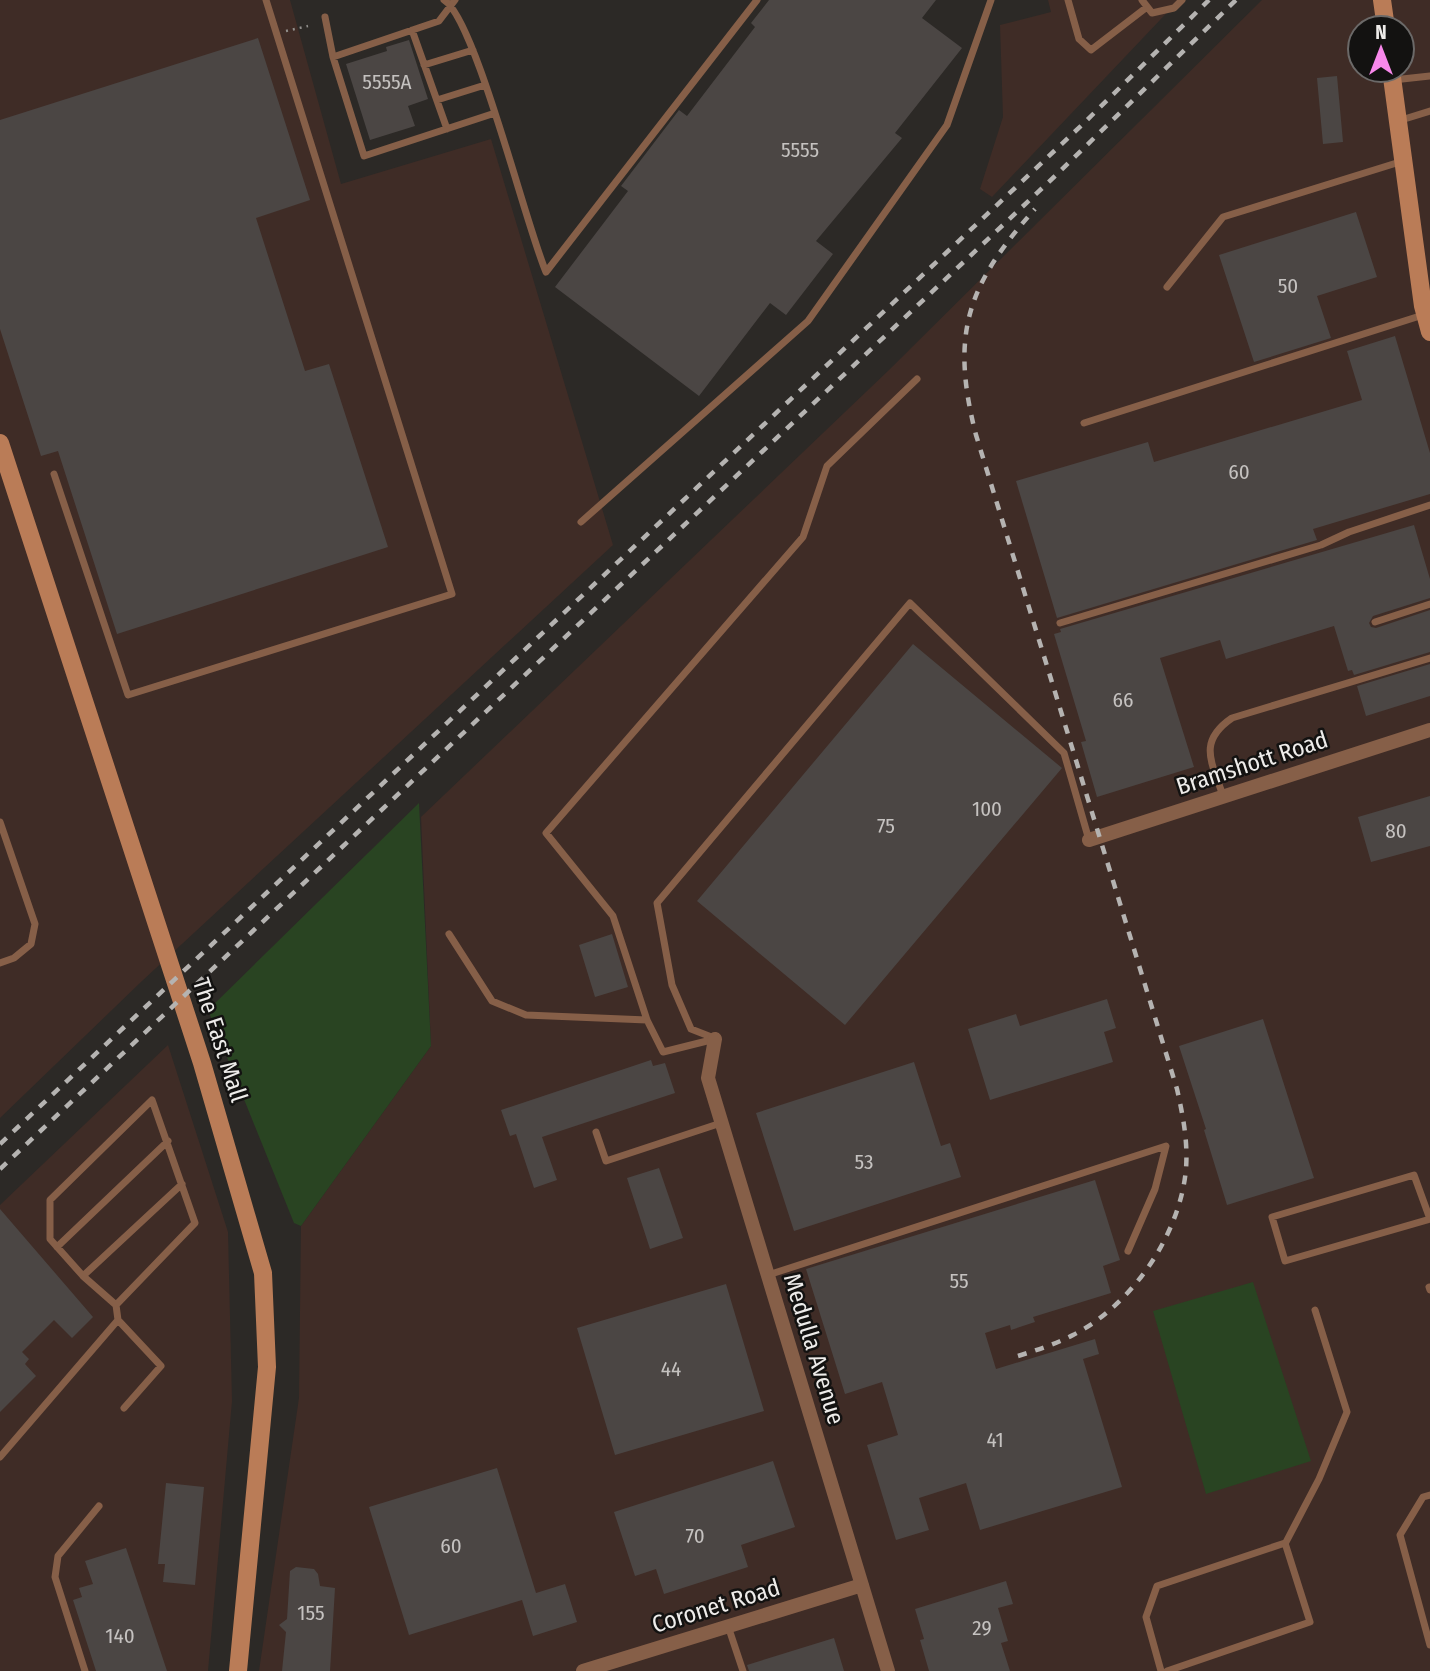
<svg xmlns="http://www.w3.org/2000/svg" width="1430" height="1671" viewBox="0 0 1430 1671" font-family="'Fira Sans Condensed',sans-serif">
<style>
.industrial{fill:#3f2c26;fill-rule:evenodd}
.green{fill:#294422}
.building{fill:#4b4644}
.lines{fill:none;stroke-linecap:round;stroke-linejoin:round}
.path{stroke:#92908d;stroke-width:2.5;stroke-dasharray:2 5;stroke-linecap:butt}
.lane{stroke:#865f48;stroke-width:7}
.street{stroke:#865f48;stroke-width:14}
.secondary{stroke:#ba7c57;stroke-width:18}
.rail{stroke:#b5b3b1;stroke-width:4.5;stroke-dasharray:9 9;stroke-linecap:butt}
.labels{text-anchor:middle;stroke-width:5;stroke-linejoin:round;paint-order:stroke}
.number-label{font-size:21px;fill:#c5c2c0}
.street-label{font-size:24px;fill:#eeecea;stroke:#131211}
</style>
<rect width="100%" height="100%" fill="#2c2926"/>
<path class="industrial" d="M 0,0 L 290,0 L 341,184 L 491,139 L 613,545 L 142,981 L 0,1118 Z
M 1048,0 L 1179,0 L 992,197 L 980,189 L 1003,117 L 1000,25 L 1051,12 Z
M 1262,0 L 1430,0 L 1430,1671 L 259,1671 L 299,1398 L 301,1226 L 431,1046 L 421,817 L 889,370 ZM 1360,28 L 1402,28 L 1402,70 L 1360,70 Z
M 168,1045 L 228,1232 L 232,1401 L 208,1671 L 0,1671 L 0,1205 Z"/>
<path class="green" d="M 419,803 L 431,1046 L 301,1226 L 294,1223 L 208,1010 Z
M 1253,1282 L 1311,1461 L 1206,1494 L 1153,1311 Z"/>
<path class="building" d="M 769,0 L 936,0 L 922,18 L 962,48 L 895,133 L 902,138 L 816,241 L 833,254 L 786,315 L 770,303 L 699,396 L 555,287 L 628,191 L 621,186 L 679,110 L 687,116 L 755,27 L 751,23 Z
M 258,38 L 310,200 L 256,218 L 305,371 L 329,364 L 388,547 L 117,634 L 58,451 L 41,456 L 0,329 L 0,120 Z
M 409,40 L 428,99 L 408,106 L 415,126 L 370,140 L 346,64 L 387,51 L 386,47 Z
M 1337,76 L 1343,142 L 1323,144 L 1317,78 Z
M 1356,212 L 1377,277 L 1317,296 L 1331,338 L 1254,362 L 1219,255 Z
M 1395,336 L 1430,453 L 1430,494 L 1313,529 L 1317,540 L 1057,618 L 1016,481 L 1148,442 L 1154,462 L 1362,400 L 1347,351 Z
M 1414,525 L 1430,579 L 1430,598 L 1373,616 L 1369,623 L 1371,627 L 1376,628 L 1430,610 L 1430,652 L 1354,675 L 1352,670 L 1348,671 L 1334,626 L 1226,659 L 1220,640 L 1160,658 L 1194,767 L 1097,797 L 1081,742 L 1086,741 L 1054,634 L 1061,632 L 1060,629 Z
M 913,644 L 1062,768 L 845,1025 L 697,901 Z
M 1430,664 L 1430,696 L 1366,716 L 1357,686 Z
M 1430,796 L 1430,846 L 1371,862 L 1358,817 Z
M 612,934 L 628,987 L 595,997 L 579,945 Z
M 1107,999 L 1116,1028 L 1104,1032 L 1113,1062 L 990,1100 L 968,1029 L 1016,1014 L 1020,1026 Z
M 1263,1019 L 1314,1178 L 1227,1205 L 1204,1130 L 1206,1129 L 1179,1046 Z
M 651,1060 L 653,1066 L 665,1063 L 675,1093 L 542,1137 L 557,1180 L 534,1188 L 516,1134 L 510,1136 L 501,1110 Z
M 914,1062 L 941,1146 L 950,1143 L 961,1177 L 794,1231 L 756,1113 Z
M 659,1168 L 683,1238 L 650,1249 L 627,1178 Z
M 1095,1180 L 1120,1260 L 1103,1266 L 1111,1293 L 1033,1317 L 1035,1322 L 1011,1330 L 1010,1325 L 985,1333 L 996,1369 L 1095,1339 L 1099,1354 L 1083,1359 L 1122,1487 L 980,1530 L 966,1483 L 919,1498 L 929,1530 L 896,1540 L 867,1445 L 898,1435 L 882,1382 L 845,1394 L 806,1269 Z
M 0,1209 L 93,1317 L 72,1338 L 54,1320 L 22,1352 L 29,1359 L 25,1364 L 36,1376 L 0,1412 Z
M 726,1284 L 764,1411 L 615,1455 L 577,1328 Z
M 773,1461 L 795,1527 L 741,1545 L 748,1567 L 664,1594 L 656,1569 L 635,1576 L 614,1512 Z
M 497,1468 L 536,1593 L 565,1584 L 577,1622 L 533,1636 L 522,1600 L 409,1635 L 369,1507 Z
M 166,1483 L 204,1487 L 195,1585 L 163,1582 L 165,1564 L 158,1564 Z
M 126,1548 L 167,1671 L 96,1671 L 73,1600 L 82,1597 L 79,1588 L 93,1584 L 85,1561 Z
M 296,1567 L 314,1569 L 318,1574 L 320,1586 L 335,1588 L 330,1671 L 282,1671 L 286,1632 L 279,1625 L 287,1619 L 290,1571 Z
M 1006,1581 L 1013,1604 L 998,1608 L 1008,1641 L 1001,1643 L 1010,1671 L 929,1671 L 920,1640 L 924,1639 L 915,1609 Z
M 834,1638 L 844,1671 L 749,1671 L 747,1665 Z"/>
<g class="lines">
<path class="path" d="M 286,31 L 308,26"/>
<path class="lane" d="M 444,0 C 475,18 526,226 546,272 L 757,0
M 1068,0 L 1079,39 L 1091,50 L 1147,7
M 1142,0 L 1152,13 L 1174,8 L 1182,0
M 325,17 L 333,57 L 364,156 L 495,113
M 412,30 L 447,129
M 333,57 L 439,21 L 455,0
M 424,65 L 473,50
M 1393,80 L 1430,76
M 437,100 L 485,85
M 1398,121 L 1430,111
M 1167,287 L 1223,217 L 1403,161
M 1084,423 L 1423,315
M 54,474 L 128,695 L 452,594 L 266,0
M 581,522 L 808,321 L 947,125 L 991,0
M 1375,622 L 1430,604
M 1060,623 L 1321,545 L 1349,532 L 1430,505
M 1223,796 C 1212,762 1197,742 1232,718 L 1430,658
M 0,822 L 35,924 L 31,944 L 14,958 L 0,963
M 449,934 L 492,1001 L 526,1015 L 647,1020
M 714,1038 L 691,1029 L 672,985 L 657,903 L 910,603 L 1064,753 L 1089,840
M 715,1039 L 663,1052 L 647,1020 L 613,916 L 546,833 L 803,537 L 827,466 L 917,379
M 596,1132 L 606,1161 L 721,1123
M 1430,1219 L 1414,1175 L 1272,1217 L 1285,1261 L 1430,1219
M 57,1247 L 168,1141
M 768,1275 L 1166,1146 L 1155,1189 L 1128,1251
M 83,1276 L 182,1184
M 1429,1287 L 1430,1290
M 118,1320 L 161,1366 L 124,1408
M 0,1457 L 118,1320 L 116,1305 L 83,1276 L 50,1239 L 50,1200 L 152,1100 L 195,1223 L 116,1305
M 1430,1495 L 1423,1497 L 1400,1535 L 1430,1645
M 1285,1544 L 1319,1479 L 1347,1412 L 1315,1310
M 728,1626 L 743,1671
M 85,1671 L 55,1577 L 58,1556 L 99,1506
M 1161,1671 L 1146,1617 L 1157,1586 L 1285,1543 L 1310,1622 L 1167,1671"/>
<path class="street" d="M 1089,840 L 1430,730
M 715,1039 L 708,1078 L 888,1671
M 583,1671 L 862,1585"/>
<path class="secondary" d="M 1382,0 L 1386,28
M 1391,70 L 1423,306 L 1430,332
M 0,443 L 202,1063 L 263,1273 L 267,1367 L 238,1671"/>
<path class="rail" d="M 0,1144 L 1084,123 L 1209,0
M 0,1169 L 1054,177 L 1236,0
M 1018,1356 C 1037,1350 1056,1344 1073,1335 C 1132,1305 1180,1235 1186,1169 C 1188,1141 1183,1116 1177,1089 L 976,435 C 950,334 967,285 1035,209"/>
</g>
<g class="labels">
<g class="number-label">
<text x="387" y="89">5555A</text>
<text x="800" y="157">5555</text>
<text x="1288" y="293">50</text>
<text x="1239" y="479">60</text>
<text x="1123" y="707">66</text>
<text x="987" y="816">100</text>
<text x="886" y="833">75</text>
<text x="1396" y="838">80</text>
<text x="864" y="1169">53</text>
<text x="959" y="1288">55</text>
<text x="671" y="1376">44</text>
<text x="995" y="1447">41</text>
<text x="695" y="1543">70</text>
<text x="451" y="1553">60</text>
<text x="311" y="1620">155</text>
<text x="982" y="1635">29</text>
<text x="120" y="1643">140</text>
</g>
<g class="street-label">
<text transform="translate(1252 763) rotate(-18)" y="8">Bramshott Road</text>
<text transform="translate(220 1040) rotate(72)" y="8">The East Mall</text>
<text transform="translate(814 1349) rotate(73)" y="8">Medulla Avenue</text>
<text transform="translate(716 1606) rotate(-17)" y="8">Coronet Road</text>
</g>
</g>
<g transform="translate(1381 49)"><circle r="33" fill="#131211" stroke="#6b6968" stroke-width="2"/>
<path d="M0-5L12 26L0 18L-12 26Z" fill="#f888eb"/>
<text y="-10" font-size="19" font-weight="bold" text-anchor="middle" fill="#eeecea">N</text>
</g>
</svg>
